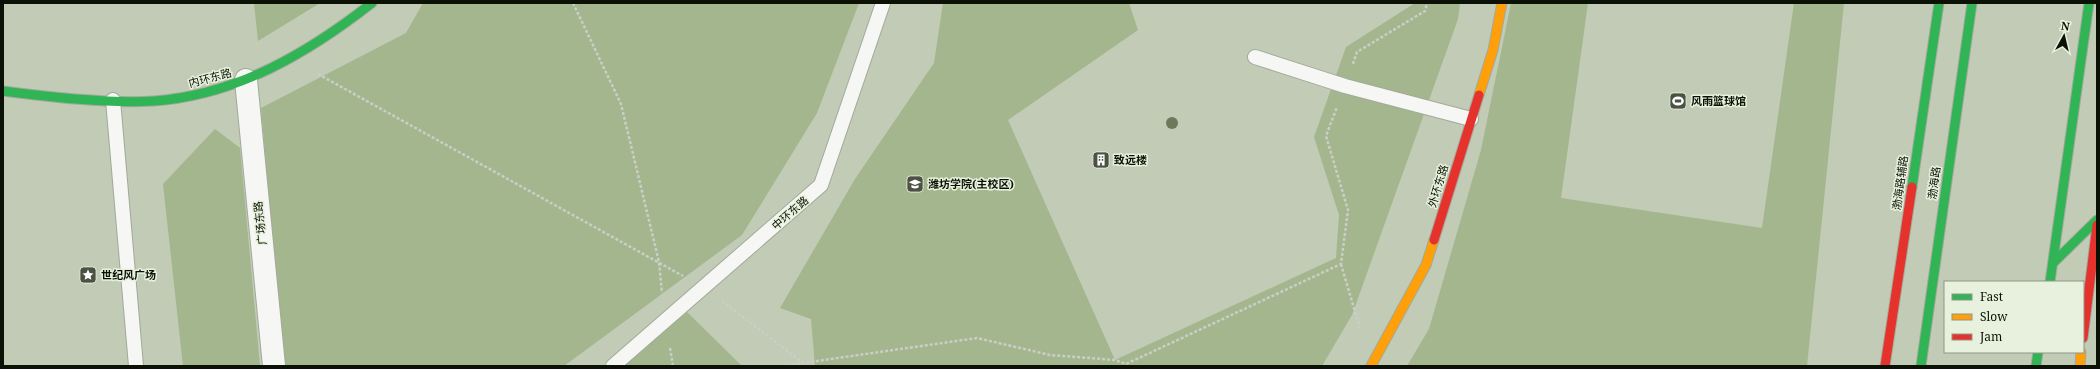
<svg xmlns="http://www.w3.org/2000/svg" width="2100" height="369" viewBox="0 0 2100 369" font-family="'Noto Serif','Noto Sans SC',serif">
<style>
.green{fill:#a4b68d}
.lines{fill:none;stroke-linecap:round;stroke-linejoin:round}
.lane-casing{stroke:#a2aa9a;stroke-width:16}
.street-casing{stroke:#a2aa9a;stroke-width:24}
.fast-casing{stroke:#a2aa9a;stroke-width:11}
.slow-casing{stroke:#a2aa9a;stroke-width:11}
.jam-casing{stroke:#a2aa9a;stroke-width:11}
.path{stroke:#cbcec8;stroke-width:2.5;stroke-dasharray:3 2;stroke-linecap:butt}
.lane{stroke:#f6f7f4;stroke-width:14}
.street{stroke:#f6f7f4;stroke-width:22}
.fast{stroke:#30b455;stroke-width:9}
.slow{stroke:#ff9f0a;stroke-width:9}
.jam{stroke:#e5322d;stroke-width:9}
.tree{fill:#6d7a5a}
.labels{text-anchor:middle;stroke-width:3;stroke-linejoin:round;paint-order:stroke}
.street-label{font-size:11px;fill:#0b1105;stroke:#e7f1dd}
.poi-label{font-size:11px;font-weight:bold;fill:#0b1105;stroke:#e7f1dd;text-anchor:start}
</style>
<rect width="100%" height="100%" fill="#c1cbb5"/>
<path class="green" d="M 254,3 L 320,3 L 258,41 Z
M 423,3 L 859,3 L 817,113 L 742,235 L 564,366 L 284,366 L 261,108 L 406,33 Z
M 943,3 L 1129,3 L 1138,30 L 1008,120 L 1115,360 L 1336,258 L 1339,215 L 1314,137 L 1346,47 L 1415,3 L 1460,3 L 1458,19 L 1352,315 L 1322,366 L 815,366 L 811,319 L 780,308 L 855,179 L 934,63 Z
M 1511,3 L 1588,3 L 1561,198 L 1762,228 L 1794,3 L 1844,3 L 1807,366 L 1407,366 L 1429,329 L 1481,150 Z
M 215,129 L 240,148 L 260,366 L 183,366 L 163,184 Z
M 687,312 L 742,366 L 621,366 Z"/>
<g class="lines">
<g class="lane-casing">
<path id="lane" d="M 1255,57 L 1345,86 L 1471,119
M 113,100 L 136,366
M 613,366 L 821,185 L 883,3"/>
</g>
<g class="street-casing">
<path id="street" d="M 246,80 L 274,366"/>
</g>
<g class="fast-casing">
<path id="fast" d="M 3,91 C 49,97 108,104 154,101 C 237,95 308,53 372,3
M 1912,187 L 1939,3
M 2053,263 L 2097,220
M 2050,282 L 2089,3
M 1921,366 L 1972,3
M 2036,366 L 2038,352"/>
</g>
<g class="slow-casing">
<path id="slow" d="M 1479,95 L 1493,50 L 1502,3
M 1371,366 L 1426,265 L 1434,240
M 2080,366 L 2081,352"/>
</g>
<g class="jam-casing">
<path id="jam" d="M 1434,240 L 1479,95
M 2083,338 L 2097,225
M 1885,366 L 1912,187"/>
</g>
<path class="path" d="M 573,3 L 621,104 L 659,262 L 662,293
M 1353,64 L 1357,52 L 1425,11 L 1427,3
M 318,74 L 683,276
M 1341,264 L 1360,329
M 722,301 L 803,363 L 977,338 L 1050,355 L 1115,360 L 1126,364 L 1341,264 L 1348,210 L 1326,136 L 1337,107
M 670,348 L 673,366
M 782,366 L 803,363"/>
<use href="#lane" class="lane"/>
<use href="#street" class="street"/>
<use href="#fast" class="fast"/>
<use href="#slow" class="slow"/>
<use href="#jam" class="jam"/>
</g>
<circle class="tree" cx="1172" cy="123" r="6"/>
<defs>
<g id="stadium-square" transform="scale(0.9)"><rect x="-9" y="-9" width="18" height="18" rx="4" fill="#4b5243" stroke="#e7f1dd"/><path d="M0-5a6.5 5 0 1 0 0 10a6.5 5 0 1 0 0-10ZM-3.5-1.8h7v3.6h-7Z" fill="#fff"/></g>
<g id="building-square" transform="scale(0.9)"><rect x="-9" y="-9" width="18" height="18" rx="4" fill="#4b5243" stroke="#e7f1dd"/><path d="M-4-6H4V6H1V3H-1V6H-4ZM-2.5-4.3h1.7v1.8h-1.7ZM.8-4.3h1.7v1.8H.8ZM-2.5-1h1.7V.8h-1.7ZM.8-1h1.7V.8H.8Z" fill="#fff"/></g>
<g id="university-square" transform="scale(0.9)"><rect x="-9" y="-9" width="18" height="18" rx="4" fill="#4b5243" stroke="#e7f1dd"/><path d="M0-5L7-2L0 1L-7-2ZM-4 1L0 2.5L4 1V4Q0 6-4 4Z" fill="#fff"/></g>
<g id="sight-square" transform="scale(0.9)"><rect x="-9" y="-9" width="18" height="18" rx="4" fill="#4b5243" stroke="#e7f1dd"/><path d="M0-6L1.8-2.2L6-1.7L2.9 1.2L3.7 5.4L0 3.3L-3.7 5.4L-2.9 1.2L-6-1.7L-1.8-2.2Z" fill="#fff"/></g>
</defs>
<g fill-rule="evenodd">
<use href="#stadium-square" x="1678" y="101"/>
<use href="#building-square" x="1101" y="160"/>
<use href="#university-square" x="915" y="184"/>
<use href="#sight-square" x="88" y="275"/>
</g>
<g class="labels">
<g class="street-label">
<text transform="translate(210 78) rotate(-15)" y="4">内环东路</text>
<text transform="translate(1900 183) rotate(-82)" y="4">渤海路辅路</text>
<text transform="translate(1934 183) rotate(-82)" y="4">渤海路</text>
<text transform="translate(1438 186) rotate(-73)" y="4">外环东路</text>
<text transform="translate(790 213) rotate(-41)" y="4">中环东路</text>
<text transform="translate(260 223) rotate(-96)" y="4">广场东路</text>
</g>
<g class="poi-label">
<text x="1691" y="105">风雨篮球馆</text>
<text x="1114" y="164">致远楼</text>
<text x="928" y="188">潍坊学院(主校区)</text>
<text x="101" y="279">世纪风广场</text>
</g>
</g>
<rect width="2100" height="369" fill="none" stroke="#0b1105" stroke-width="8"/>
<rect x="1944" y="281" width="140" height="72" fill="#e7f1dd" stroke="#8f9787"/>
<rect x="1952" y="294" width="20" height="6" fill="#30b455" stroke="#8f9787"/>
<text x="1980" y="301" font-size="12" fill="#0b1105">Fast</text>
<rect x="1952" y="314" width="20" height="6" fill="#ff9f0a" stroke="#8f9787"/>
<text x="1980" y="321" font-size="12" fill="#0b1105">Slow</text>
<rect x="1952" y="334" width="20" height="6" fill="#e5322d" stroke="#8f9787"/>
<text x="1980" y="341" font-size="12" fill="#0b1105">Jam</text>
<g transform="translate(2064 36) rotate(8)" stroke="#e7f1dd" stroke-width="3" paint-order="stroke">
<path d="M0-3L7 15L0 10L-7 15Z" fill="#0b1105"/>
<text y="-6" font-size="11" font-weight="bold" text-anchor="middle" fill="#0b1105">N</text>
</g>
</svg>
